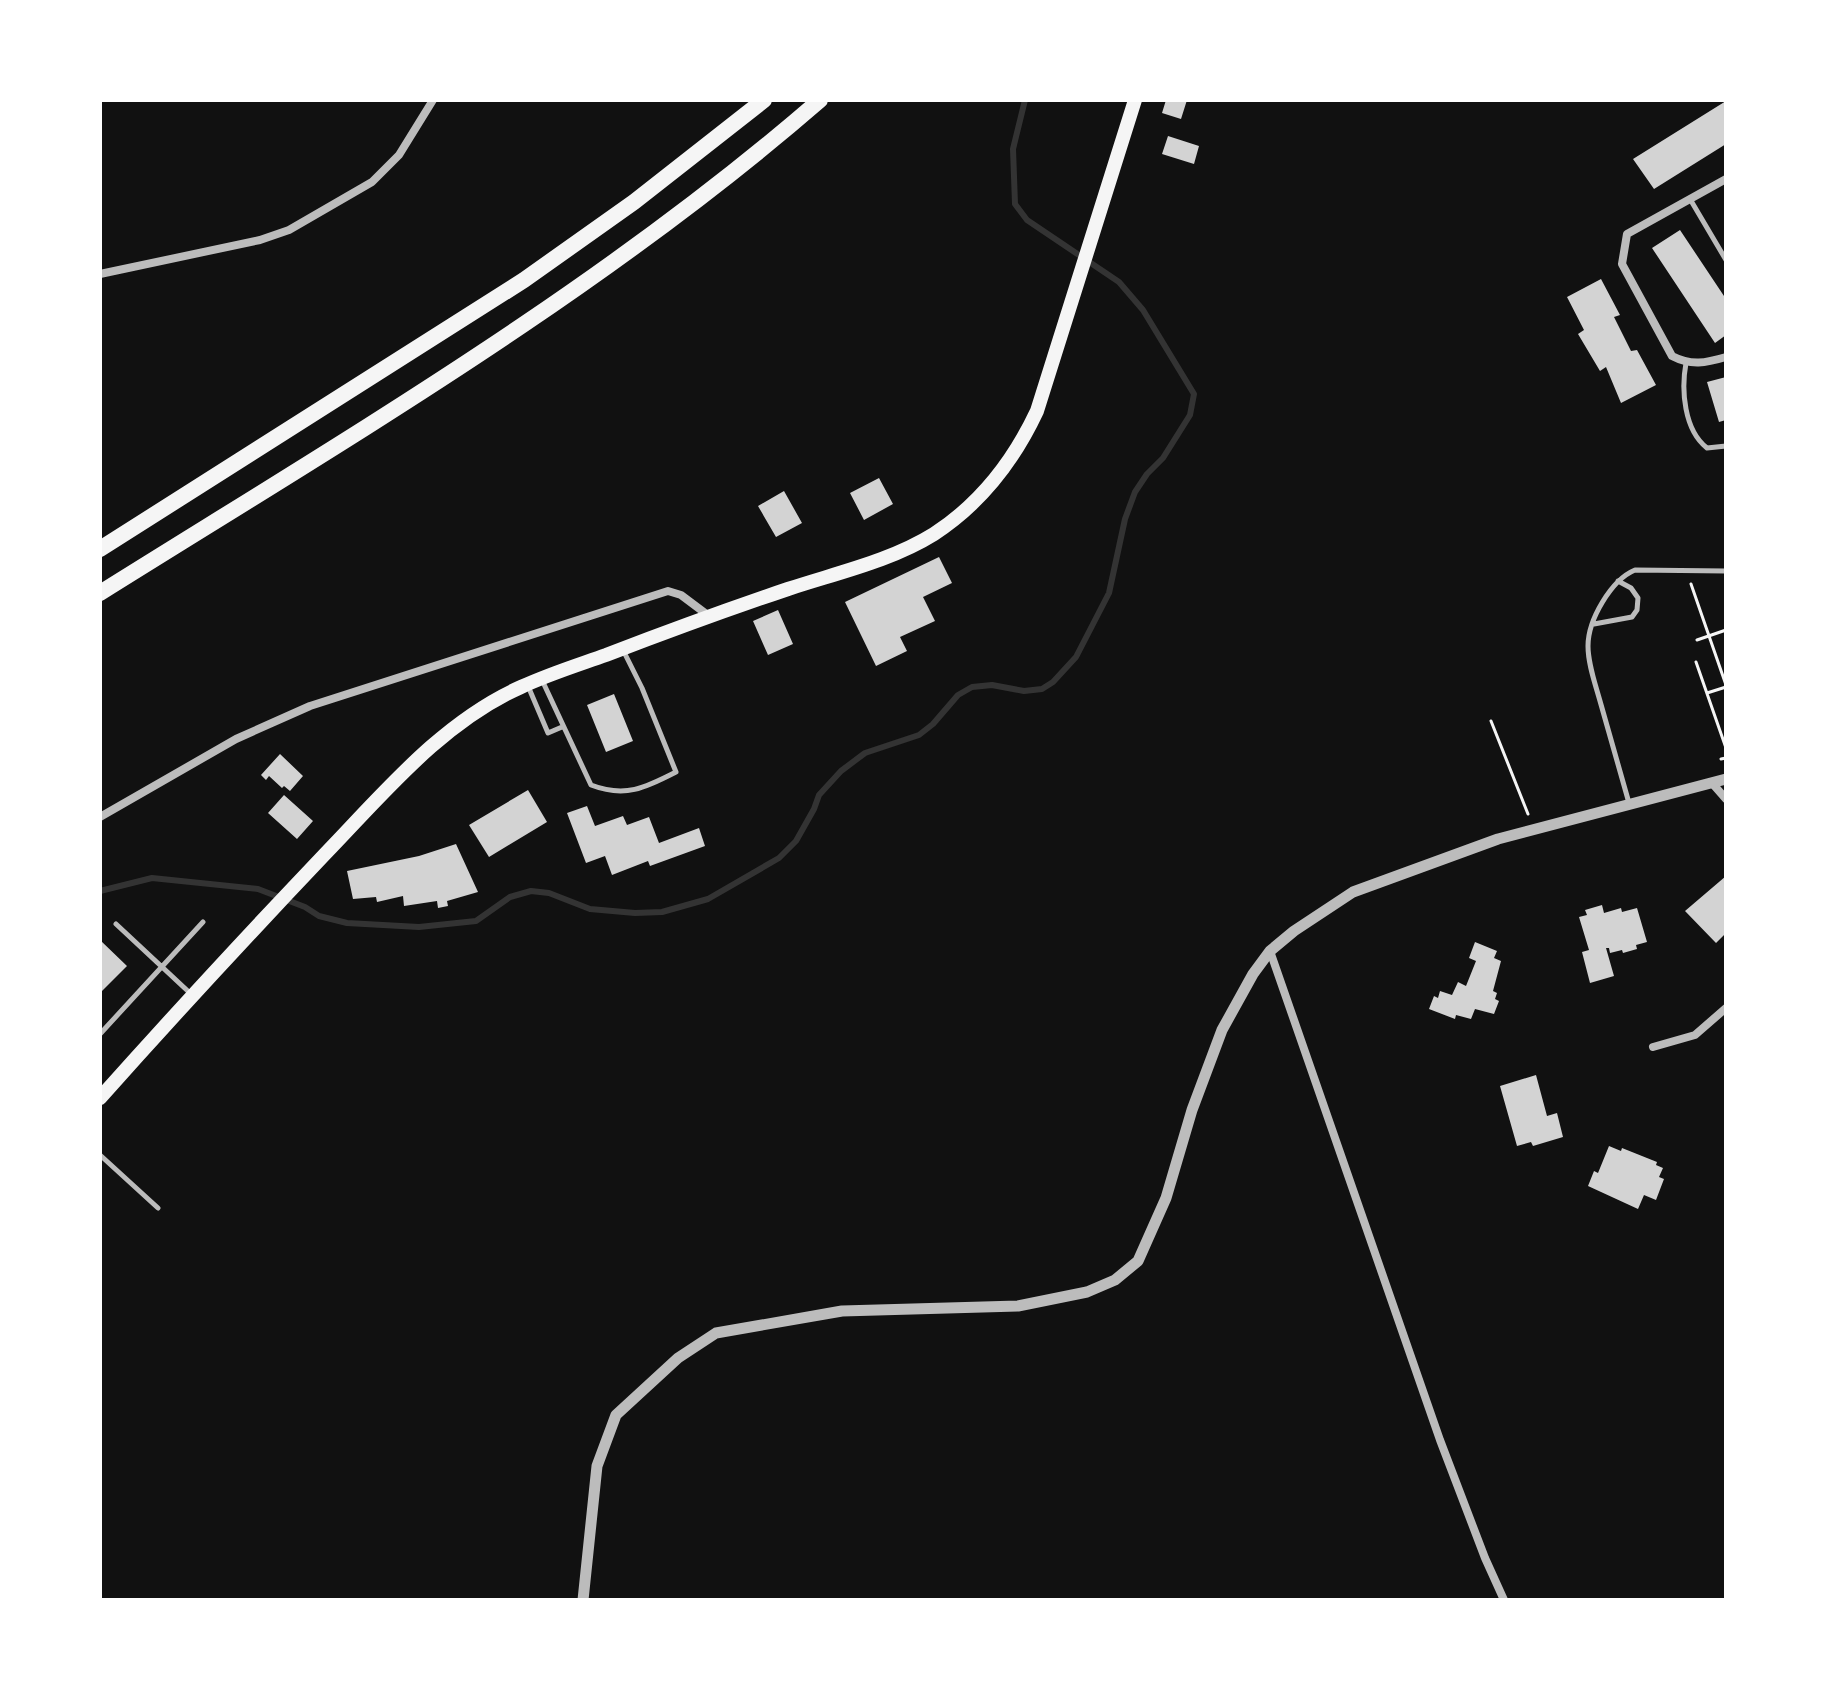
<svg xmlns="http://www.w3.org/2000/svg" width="1826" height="1700" viewBox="0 0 1826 1700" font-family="'Fira Sans',sans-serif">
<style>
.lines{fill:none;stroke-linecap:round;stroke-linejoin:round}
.stream{stroke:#333;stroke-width:6}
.building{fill:#d3d3d3}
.path{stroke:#f5f5f5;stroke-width:3}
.service{stroke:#bcbcbc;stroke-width:5}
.minor{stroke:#bcbcbc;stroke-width:8}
.tertiary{stroke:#bcbcbc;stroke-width:11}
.primary{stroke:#f5f5f5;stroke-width:14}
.motorway{stroke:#f5f5f5;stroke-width:16}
</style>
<rect width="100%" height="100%" fill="#111"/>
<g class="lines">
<path class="stream" d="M 100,891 L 152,878 L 258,889 L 305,907 L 319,916 L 347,923 L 419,927 L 476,921 L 510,897 L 531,891 L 549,893 L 590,909 L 635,913 L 662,912 L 708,899 L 779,858 L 796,841 L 814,809 L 819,795 L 841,771 L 865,753 L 919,735 L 933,724 L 958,695 L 972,687 L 992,685 L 1024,691 L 1042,689 L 1053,682 L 1076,657 L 1109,593 L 1125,519 L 1135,492 L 1147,474 L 1163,458 L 1190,415 L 1194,394 L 1143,310 L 1119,282 L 1027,220 L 1015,204 L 1013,149 L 1025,100"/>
</g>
<path class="building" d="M 1166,100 L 1187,100 L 1181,119 L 1162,113 Z
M 1726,101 L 1726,144 L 1654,189 L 1633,159 Z
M 1168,136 L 1199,146 L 1194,164 L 1162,154 Z
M 1680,230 L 1726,299 L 1726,335 L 1715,343 L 1652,248 Z
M 1601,279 L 1620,315 L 1614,317 L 1631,351 L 1637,350 L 1656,385 L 1621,403 L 1606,367 L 1600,371 L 1578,334 L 1584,330 L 1567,297 Z
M 1726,377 L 1726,420 L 1719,422 L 1707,382 Z
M 879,478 L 893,504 L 864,520 L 850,493 Z
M 784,491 L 802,523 L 776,537 L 758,506 Z
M 939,557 L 952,583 L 923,597 L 935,621 L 900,637 L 907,651 L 876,666 L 845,602 Z
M 778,610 L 793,644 L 768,655 L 753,621 Z
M 614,694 L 633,741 L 606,752 L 587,705 Z
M 280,754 L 303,776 L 290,791 L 284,786 L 282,788 L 269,776 L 266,780 L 261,775 Z
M 528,790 L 547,822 L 489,857 L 469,825 Z
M 284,795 L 313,821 L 297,839 L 268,813 Z
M 587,806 L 595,826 L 623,816 L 627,825 L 649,817 L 659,843 L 699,828 L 705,846 L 650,866 L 648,861 L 612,875 L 605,856 L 586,863 L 567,813 Z
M 456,844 L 478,892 L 447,901 L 448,906 L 438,908 L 437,901 L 404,906 L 403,896 L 377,902 L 376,897 L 353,899 L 347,871 L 419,856 Z
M 1726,876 L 1726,933 L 1716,943 L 1685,911 Z
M 1602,905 L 1604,913 L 1621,908 L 1622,912 L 1637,908 L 1647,942 L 1636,945 L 1637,949 L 1623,953 L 1622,950 L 1610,953 L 1609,948 L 1606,948 L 1614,976 L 1590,983 L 1582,952 L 1589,950 L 1579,917 L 1587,915 L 1585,910 Z
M 100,940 L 127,966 L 100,993 Z
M 1475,942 L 1497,951 L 1494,958 L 1501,961 L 1493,991 L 1497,993 L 1495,999 L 1499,1001 L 1494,1014 L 1475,1009 L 1471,1019 L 1456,1015 L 1455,1019 L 1429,1009 L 1434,996 L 1438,998 L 1440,991 L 1452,995 L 1458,982 L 1466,986 L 1476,961 L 1469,958 Z
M 1536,1075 L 1547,1116 L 1557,1113 L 1563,1137 L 1533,1146 L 1531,1142 L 1517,1146 L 1500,1086 Z
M 1609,1146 L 1621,1151 L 1622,1148 L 1657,1162 L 1656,1165 L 1663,1168 L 1659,1177 L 1664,1179 L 1656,1200 L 1644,1195 L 1638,1209 L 1588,1186 L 1594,1171 L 1598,1173 Z"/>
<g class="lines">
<path class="path" d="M 1691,584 L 1726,685
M 1697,640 L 1726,630
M 1696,662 L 1726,748
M 1707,693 L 1726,687
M 1491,721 L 1528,814
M 1721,759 L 1726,758"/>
<path class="service" d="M 1690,199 L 1726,260
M 1686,363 C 1681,390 1684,430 1707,448 L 1726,446
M 1594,624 L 1632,617 L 1637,610 L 1638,598 L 1631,588 L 1618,581
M 542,680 L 591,785 C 625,798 645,788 676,772 L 642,688 L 624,652
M 528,686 L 548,733 L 562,727
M 1629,803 C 1619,769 1610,735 1600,701 C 1595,683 1588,664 1588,646 C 1588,620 1611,580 1635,570 L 1726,571
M 116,924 L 191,994
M 100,1034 L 203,922
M 100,1155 L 158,1208"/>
<path class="minor" d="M 1726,179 L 1627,234 L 1622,264 L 1672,356 C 1691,366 1706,363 1726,357
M 100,274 L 260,240 L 289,230 L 372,182 L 399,155 L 433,100
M 1712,783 L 1726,799
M 100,817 L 236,739 L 310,706 L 668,591 L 681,595 L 709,616
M 1270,951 L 1440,1440 L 1485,1558 L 1504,1600
M 1653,1047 L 1695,1035 L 1726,1008"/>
<path class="tertiary" d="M 583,1600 L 597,1466 L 616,1415 L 678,1358 L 716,1333 L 842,1311 L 1018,1306 L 1087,1292 L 1115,1280 L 1138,1261 L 1166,1198 L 1192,1110 L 1222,1030 L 1253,974 L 1270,951 L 1294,931 L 1353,892 L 1498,839 L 1726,779"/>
<path class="primary" d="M 100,1098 C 174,1015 249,934 325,854 C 384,793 442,722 521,687 C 549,674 578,665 606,655 C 666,632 726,610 788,589 C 836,573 891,561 934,534 C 980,504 1014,460 1037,411 L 1135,100"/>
<path class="motorway" d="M 100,549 L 524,280 L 634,202 L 764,100
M 100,593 C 346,439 600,291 820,100"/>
</g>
<rect width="1826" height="1700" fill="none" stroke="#ffffff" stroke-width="204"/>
</svg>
